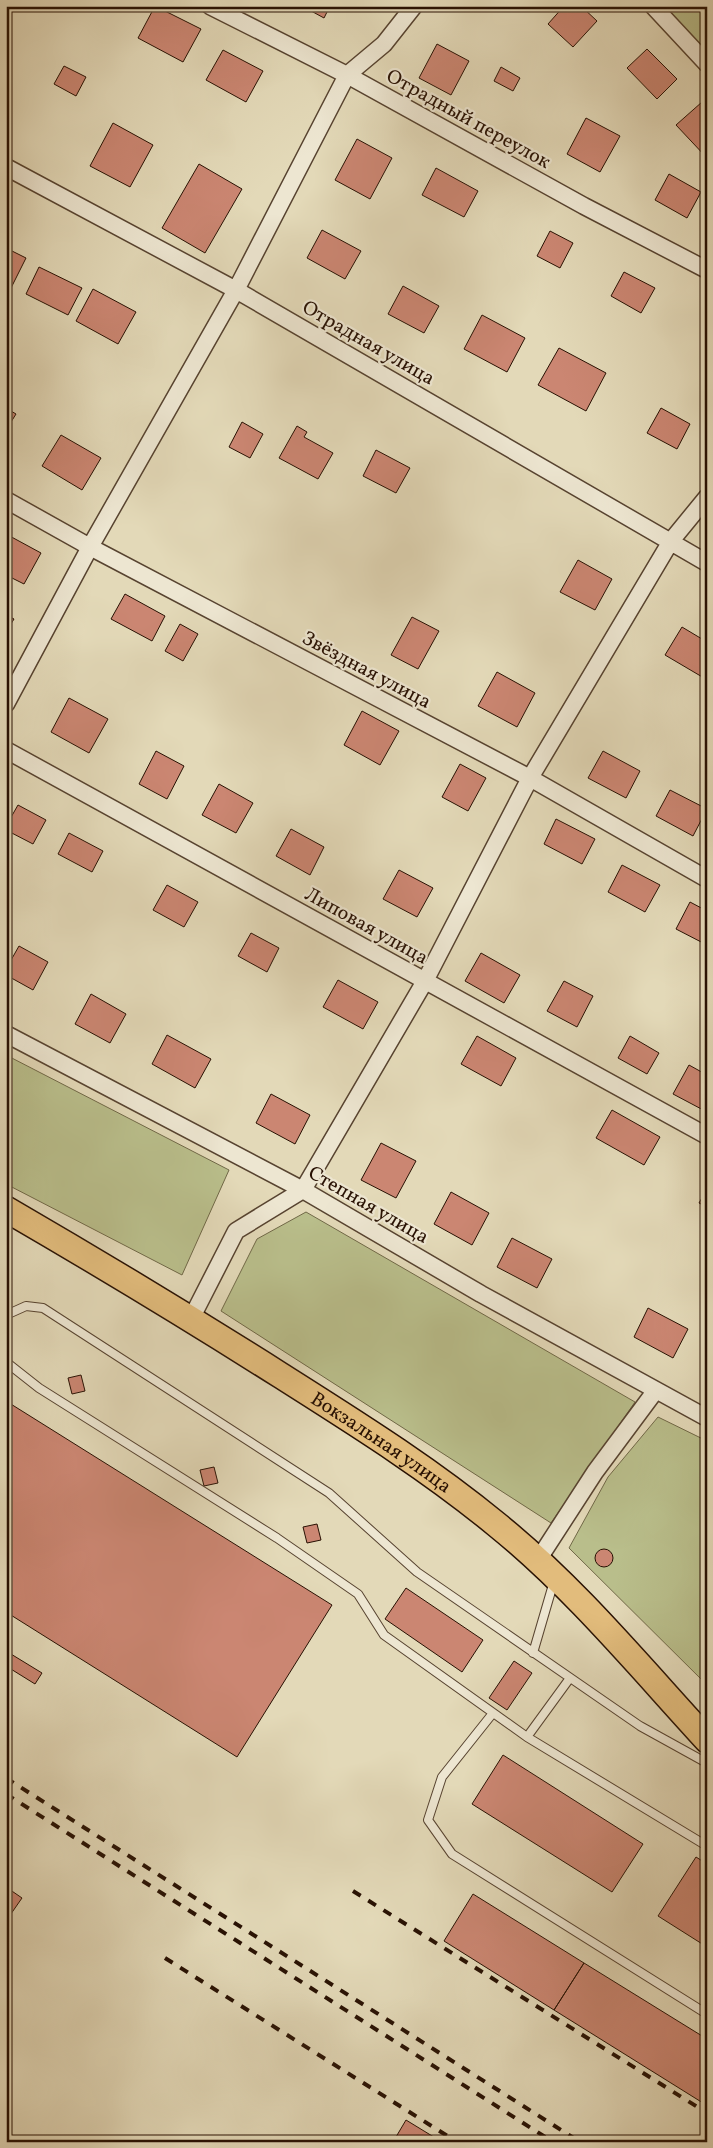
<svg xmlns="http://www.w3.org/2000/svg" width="713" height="2148" viewBox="0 0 713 2148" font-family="Vollkorn,serif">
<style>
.green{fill:#b9be8b;stroke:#706847}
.building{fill:#cb8672;stroke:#281103}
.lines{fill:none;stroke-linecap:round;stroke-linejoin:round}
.service-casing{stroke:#574330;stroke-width:10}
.minor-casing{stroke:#574330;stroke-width:19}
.primary-casing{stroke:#281103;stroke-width:28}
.service{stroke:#ede6d1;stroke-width:8}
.minor{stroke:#ede6d1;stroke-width:16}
.primary{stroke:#e2bc7c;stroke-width:25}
.rail{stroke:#281103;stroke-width:4;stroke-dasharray:9 9;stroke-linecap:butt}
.labels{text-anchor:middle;stroke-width:4.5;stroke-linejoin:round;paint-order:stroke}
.street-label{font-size:20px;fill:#281103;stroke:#ede6d1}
</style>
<rect width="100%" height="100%" fill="#e3d9b8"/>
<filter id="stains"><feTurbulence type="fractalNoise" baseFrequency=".004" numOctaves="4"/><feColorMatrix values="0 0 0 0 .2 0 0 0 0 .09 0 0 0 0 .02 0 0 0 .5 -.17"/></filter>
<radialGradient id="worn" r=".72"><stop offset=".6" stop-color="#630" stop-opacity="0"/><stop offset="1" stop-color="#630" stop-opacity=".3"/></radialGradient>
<path class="green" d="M 655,6 L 707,6 L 707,58 Z
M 6,1055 L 229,1170 L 182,1275 L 6,1184 Z
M 306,1212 L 635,1402 L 551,1523 L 221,1311 L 257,1239 Z
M 658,1417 L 707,1441 L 707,1685 L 569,1548 L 608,1477 Z"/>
<path class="building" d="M 155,6 L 201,29 L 183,62 L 138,38 Z
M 302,6 L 330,6 L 324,18 Z
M 564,6 L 581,6 L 597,21 L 573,47 L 548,24 Z
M 437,44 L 469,61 L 451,95 L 419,78 Z
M 647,49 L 677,79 L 657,99 L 627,68 Z
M 223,50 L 263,71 L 246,102 L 206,80 Z
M 64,66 L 86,77 L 76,96 L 54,84 Z
M 501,67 L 520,78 L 513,91 L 494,81 Z
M 702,102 L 707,107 L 707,158 L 676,125 Z
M 586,118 L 620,136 L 600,172 L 567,154 Z
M 113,123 L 153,145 L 130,187 L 90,166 Z
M 357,139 L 392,158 L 370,199 L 335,180 Z
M 199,164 L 242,189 L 205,253 L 162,228 Z
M 436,168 L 478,191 L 464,217 L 422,195 Z
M 669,174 L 701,192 L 687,218 L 655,200 Z
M 322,230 L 361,251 L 345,279 L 307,258 Z
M 550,231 L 573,243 L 560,268 L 537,256 Z
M 6,248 L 26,258 L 11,288 L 6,286 Z
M 39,267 L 82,288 L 68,315 L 26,294 Z
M 624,272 L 655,288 L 641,313 L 611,296 Z
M 403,286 L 439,306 L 424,333 L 388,314 Z
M 93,289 L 136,312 L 118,344 L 76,321 Z
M 482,315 L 525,338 L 507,372 L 464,349 Z
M 559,348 L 606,373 L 586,411 L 538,385 Z
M 6,408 L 16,414 L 6,430 Z
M 661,408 L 690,424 L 677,449 L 647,433 Z
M 242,422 L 263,434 L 250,458 L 229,447 Z
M 297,426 L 307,432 L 304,437 L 333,453 L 318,479 L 279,458 Z
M 61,435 L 101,458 L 82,490 L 42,466 Z
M 376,450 L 410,468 L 396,493 L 363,476 Z
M 6,534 L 41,553 L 24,584 L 6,575 Z
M 578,560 L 612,579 L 595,610 L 560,592 Z
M 125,594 L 165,616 L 152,641 L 111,619 Z
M 6,615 L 14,619 L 6,632 Z
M 412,617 L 439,631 L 418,669 L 391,655 Z
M 180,624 L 198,634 L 183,661 L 165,651 Z
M 682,627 L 707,642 L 707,673 L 704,678 L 665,655 Z
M 497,672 L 535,693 L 517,727 L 478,706 Z
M 69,698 L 108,719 L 89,753 L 51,732 Z
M 362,711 L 399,731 L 380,765 L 344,745 Z
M 156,751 L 184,766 L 167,799 L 139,784 Z
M 603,751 L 640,771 L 626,798 L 588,778 Z
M 460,764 L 486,778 L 468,811 L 442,797 Z
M 219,784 L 253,803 L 236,833 L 202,815 Z
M 670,790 L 707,809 L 693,836 L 656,816 Z
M 18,805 L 46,820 L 33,844 L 6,830 L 6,826 Z
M 556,819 L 595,839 L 582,864 L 544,844 Z
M 291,829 L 324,847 L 310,875 L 276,856 Z
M 69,833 L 103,851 L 92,872 L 58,854 Z
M 622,865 L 660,885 L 645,912 L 608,892 Z
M 399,870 L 433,888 L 417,917 L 383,899 Z
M 167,885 L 198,902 L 184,927 L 153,910 Z
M 690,902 L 707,911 L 707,945 L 676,929 Z
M 251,933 L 279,948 L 267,972 L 238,956 Z
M 19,946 L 48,962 L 33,990 L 6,975 L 6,969 Z
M 481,953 L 520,975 L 504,1003 L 465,981 Z
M 338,980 L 378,1002 L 363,1029 L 323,1007 Z
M 564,981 L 593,996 L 577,1027 L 547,1011 Z
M 91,994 L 126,1014 L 110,1043 L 75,1024 Z
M 167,1035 L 211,1059 L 195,1088 L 152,1064 Z
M 477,1036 L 516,1058 L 501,1086 L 461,1064 Z
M 630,1036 L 659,1053 L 647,1074 L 618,1058 Z
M 689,1065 L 707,1075 L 707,1112 L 673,1094 Z
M 271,1094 L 310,1115 L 295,1144 L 256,1123 Z
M 612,1110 L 660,1137 L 644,1165 L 596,1138 Z
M 381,1143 L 416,1161 L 396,1198 L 361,1180 Z
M 707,1189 L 707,1207 L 699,1203 Z
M 451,1192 L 489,1213 L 472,1245 L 434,1224 Z
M 512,1238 L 552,1259 L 537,1288 L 497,1267 Z
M 648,1308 L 688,1329 L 673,1358 L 634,1337 Z
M 81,1375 L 85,1391 L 72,1394 L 68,1378 Z
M 6,1401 L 332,1605 L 237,1757 L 6,1612 Z
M 214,1467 L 218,1483 L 204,1486 L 200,1470 Z
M 317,1524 L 321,1540 L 307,1543 L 303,1527 Z
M595 1558a9 9 0 1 1 18 0a9 9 0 1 1-18 0Z
M 406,1588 L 483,1640 L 462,1672 L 385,1619 Z
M 6,1651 L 42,1673 L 35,1684 L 6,1666 Z
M 514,1661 L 532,1673 L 507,1710 L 489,1698 Z
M 503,1755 L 643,1844 L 612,1892 L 472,1804 Z
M 696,1857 L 707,1864 L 707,1947 L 658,1916 Z
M 6,1887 L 22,1898 L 6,1921 Z
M 473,1894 L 584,1963 L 554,2010 L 444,1941 Z
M 584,1963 L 707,2039 L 707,2097 L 703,2103 L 554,2010 Z
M 406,2120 L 442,2142 L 393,2142 Z"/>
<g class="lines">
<g class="service-casing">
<path id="service" d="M 6,1315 L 26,1306 L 43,1308 L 329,1493 L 417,1572 L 640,1726 L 707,1763
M 6,1362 L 39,1388 L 277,1538 L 358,1594 L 384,1635 L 527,1737 L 707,1846
M 533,1653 L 554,1581
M 493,1713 L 442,1777 L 428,1820 L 452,1854 L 707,2014
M 527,1737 L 570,1678"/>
</g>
<g class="minor-casing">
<path id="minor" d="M 210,6 L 347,75 L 584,206 L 707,270
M 653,6 L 707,64
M 6,167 L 236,290 L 707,563
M 6,500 L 90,547 L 530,778 L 707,879
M 6,704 L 90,547 L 236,290 L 347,75 L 384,44 L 414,6
M 6,750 L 707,1136
M 6,1034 L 303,1190 L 481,1294 L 707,1418
M 191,1319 L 236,1231 L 303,1190 L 425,981 L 530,778 L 671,541 L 707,497
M 538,1560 L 595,1472 L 656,1390"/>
</g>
<g class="primary-casing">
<g id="primary">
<path id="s1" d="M 6,1209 C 99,1263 190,1318 280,1375 C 354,1422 428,1468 496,1524 C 574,1587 639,1666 707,1740"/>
</g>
</g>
<use href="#service" class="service"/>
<use href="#minor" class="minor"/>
<use href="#primary" class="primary"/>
<path class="rail" d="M 6,1778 L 580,2142
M 6,1794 L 553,2142
M 353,1891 L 707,2113
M 165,1958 L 457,2142"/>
</g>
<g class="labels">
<g class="street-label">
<text transform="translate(469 118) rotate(29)" y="7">Отрадный переулок</text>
<text transform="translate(369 342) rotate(30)" y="7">Отрадная улица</text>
<text transform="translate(367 669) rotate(28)" y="7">Звёздная улица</text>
<text transform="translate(367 925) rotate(29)" y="7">Липовая улица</text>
<text transform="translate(369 1204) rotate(30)" y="7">Степная улица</text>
<text dy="7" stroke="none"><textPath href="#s1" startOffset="442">Вокзальная улица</textPath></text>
</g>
</g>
<rect width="713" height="2148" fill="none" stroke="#e3d9b8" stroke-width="25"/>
<rect x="8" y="8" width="698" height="2133" fill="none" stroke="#281103" stroke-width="2.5"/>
<rect x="12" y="12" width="688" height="2123" fill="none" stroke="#281103"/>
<rect width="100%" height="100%" filter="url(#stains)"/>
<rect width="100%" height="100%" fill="url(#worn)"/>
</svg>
